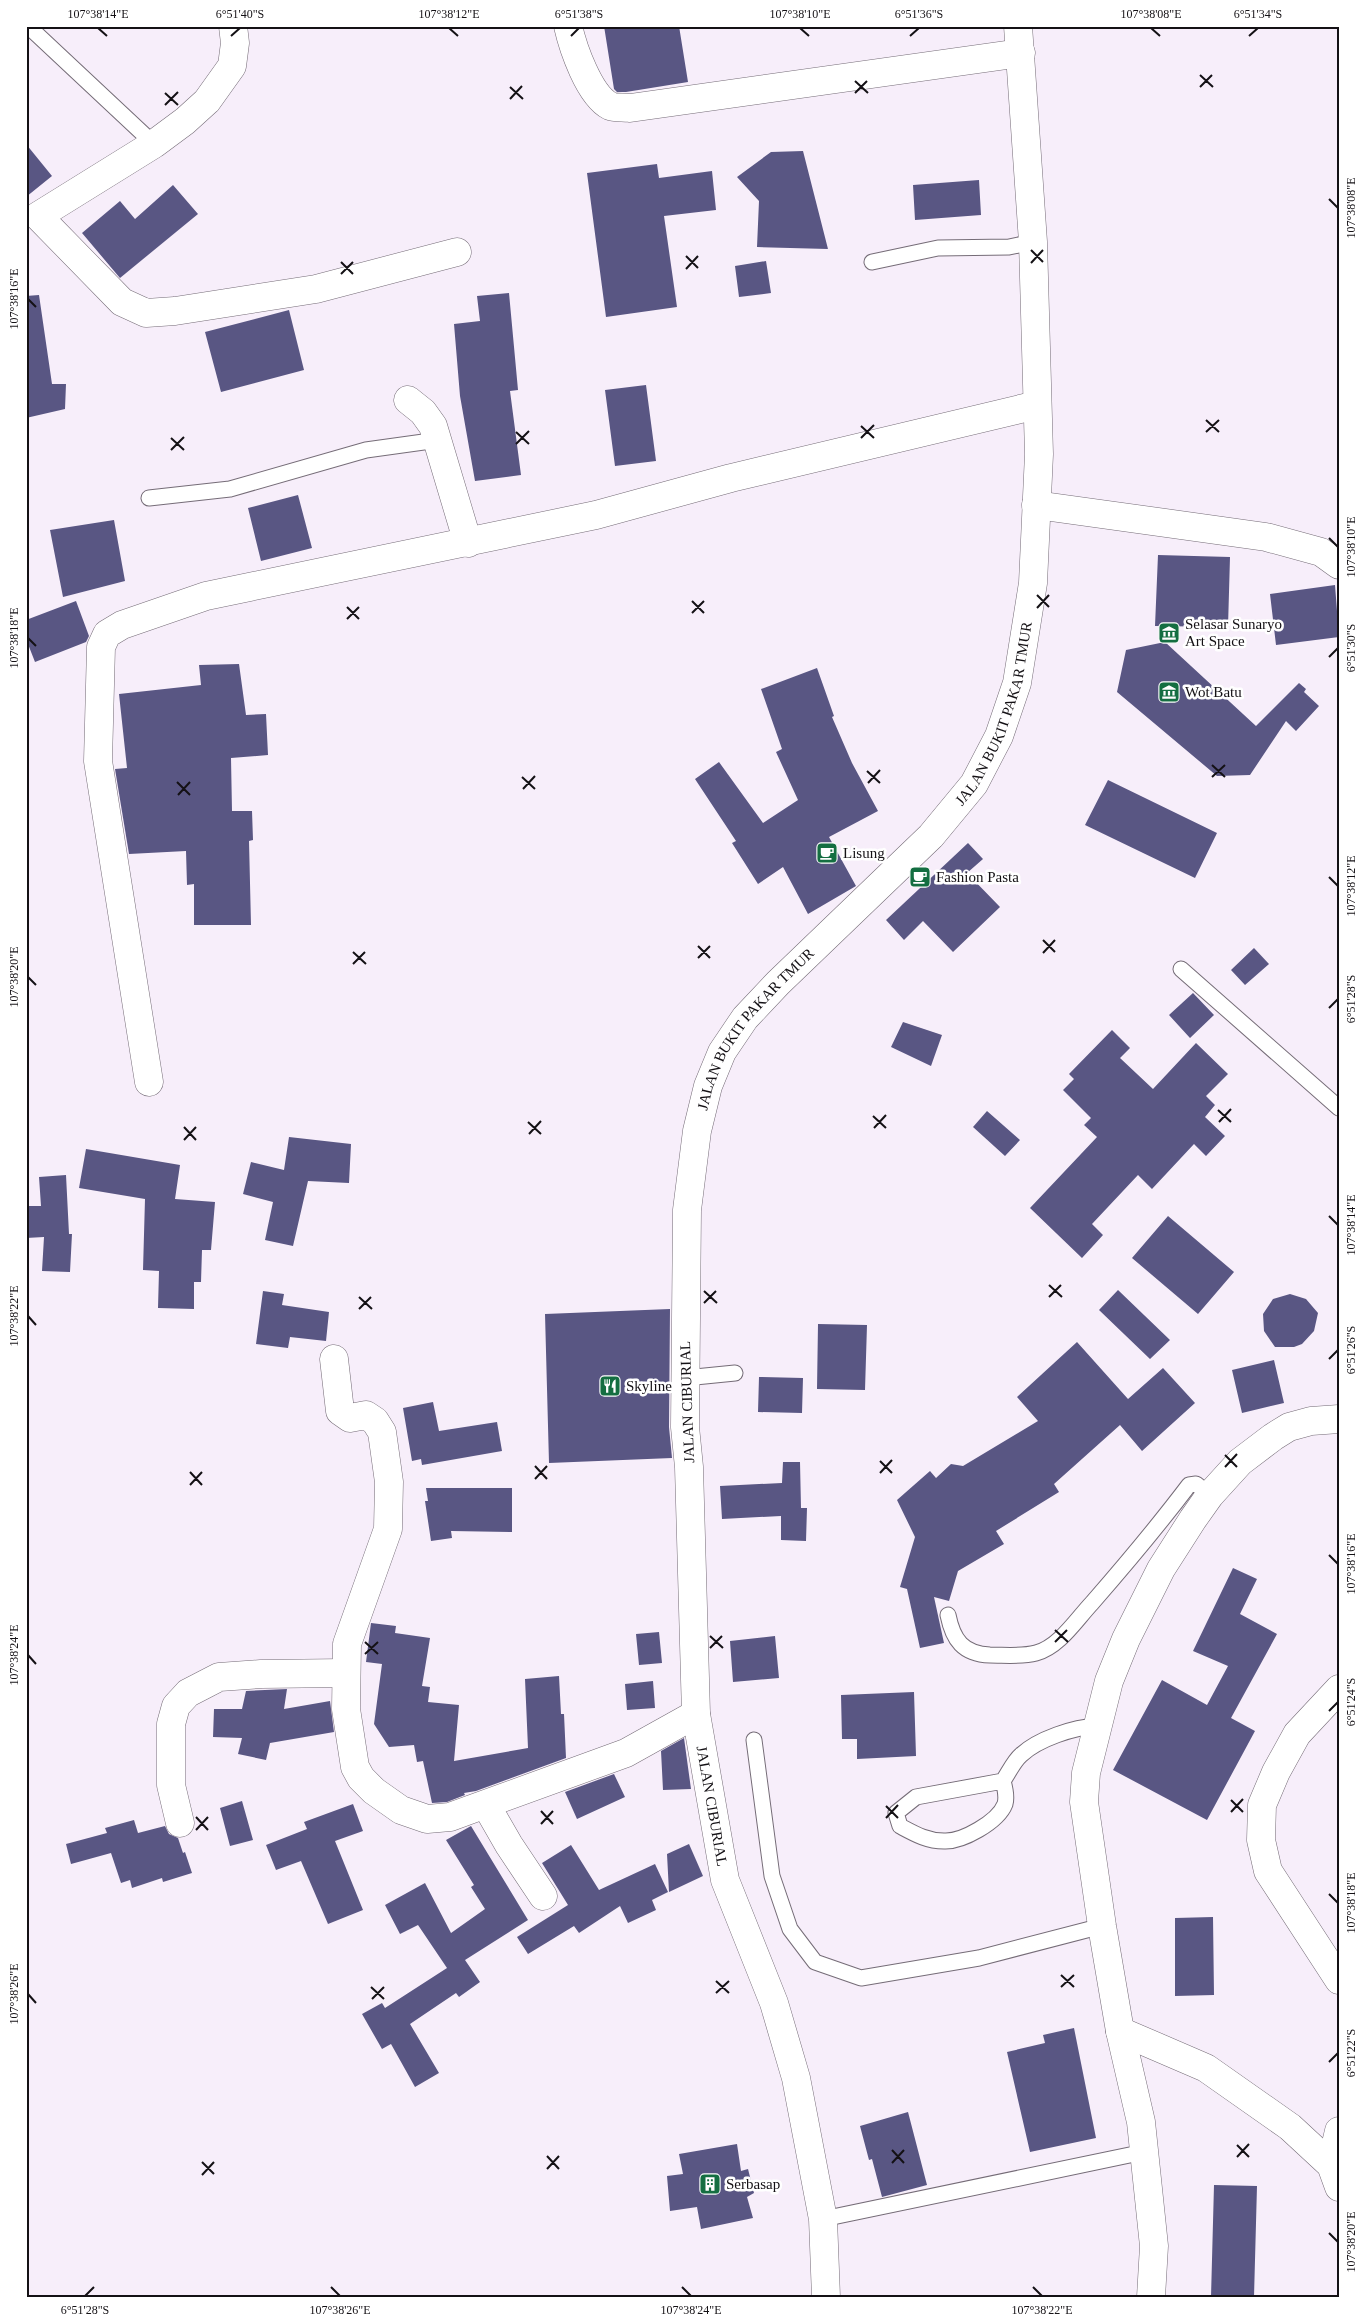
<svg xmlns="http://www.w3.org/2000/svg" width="1365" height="2323" viewBox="0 0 1365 2323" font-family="'Times New Roman',serif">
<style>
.building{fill:#595683}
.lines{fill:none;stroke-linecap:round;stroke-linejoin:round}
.lane-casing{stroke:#756c77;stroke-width:17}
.street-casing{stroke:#756c77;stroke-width:29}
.lane{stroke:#fff;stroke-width:15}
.street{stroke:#fff;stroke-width:28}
.ticks{fill:none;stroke:#141115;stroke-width:2}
.labels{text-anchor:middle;stroke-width:5;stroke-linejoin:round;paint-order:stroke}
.poi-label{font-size:15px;fill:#141115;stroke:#fff;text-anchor:start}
.street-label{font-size:15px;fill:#141115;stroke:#fff}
.neatline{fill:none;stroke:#141115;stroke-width:2}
.ticks-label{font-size:12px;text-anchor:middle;fill:#141115}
</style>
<rect width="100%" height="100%" fill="#f7eefa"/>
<path class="building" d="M 604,26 L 679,26 L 688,82 L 626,92 L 617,92 L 614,89 Z
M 26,144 L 52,176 L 26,197 Z
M 803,151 L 828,249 L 757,247 L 759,201 L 737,177 L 771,152 Z
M 657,164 L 659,178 L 712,171 L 716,210 L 664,216 L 677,307 L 606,317 L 587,173 Z
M 979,180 L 981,215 L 915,220 L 913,185 Z
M 173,185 L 198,214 L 120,278 L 82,233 L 120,201 L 135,219 Z
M 766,261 L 771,293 L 739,297 L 735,266 Z
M 509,293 L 518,390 L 510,391 L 521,475 L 475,481 L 460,396 L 454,324 L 480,321 L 477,296 Z
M 39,295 L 52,384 L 66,384 L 65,409 L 26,418 L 26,296 Z
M 289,310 L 304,370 L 221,392 L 205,332 Z
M 646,385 L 656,461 L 615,466 L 605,390 Z
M 298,495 L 312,548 L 261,561 L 248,508 Z
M 114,520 L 125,581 L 63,597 L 50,530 Z
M 1158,555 L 1230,557 L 1228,627 L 1155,626 Z
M 1335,585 L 1339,637 L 1276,645 L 1270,594 Z
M 76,601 L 89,636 L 86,642 L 35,662 L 26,639 L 26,620 Z
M 1165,642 L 1256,726 L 1299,683 L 1306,689 L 1304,692 L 1319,706 L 1296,731 L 1286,721 L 1250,775 L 1217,776 L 1117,692 L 1126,650 Z
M 239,664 L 246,715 L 266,714 L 268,755 L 231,758 L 232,811 L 252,811 L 253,840 L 249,841 L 251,925 L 194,925 L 194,884 L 187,885 L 186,851 L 129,854 L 115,769 L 127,768 L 119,694 L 201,685 L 199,665 Z
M 817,668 L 834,716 L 832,717 L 852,763 L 878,811 L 829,837 L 856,886 L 808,914 L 783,867 L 758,884 L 732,843 L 736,841 L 695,779 L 719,762 L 763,823 L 798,800 L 776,752 L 782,749 L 761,689 Z
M 1108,780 L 1217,833 L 1195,878 L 1085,825 Z
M 968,843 L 983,859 L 967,873 L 1000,907 L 953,952 L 923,921 L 904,940 L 886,920 Z
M 1254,948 L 1269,964 L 1245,985 L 1231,970 Z
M 1193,993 L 1214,1015 L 1190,1038 L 1169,1015 Z
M 903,1022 L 942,1035 L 931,1066 L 891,1047 Z
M 1112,1030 L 1130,1048 L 1120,1058 L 1153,1089 L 1196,1043 L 1228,1074 L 1206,1096 L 1215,1105 L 1205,1117 L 1225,1136 L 1206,1156 L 1194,1144 L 1152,1189 L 1138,1175 L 1092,1224 L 1103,1235 L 1082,1258 L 1030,1208 L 1097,1137 L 1084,1125 L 1091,1118 L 1063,1090 L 1074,1079 L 1069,1074 Z
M 987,1111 L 1020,1140 L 1005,1156 L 973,1127 Z
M 289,1137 L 351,1144 L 349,1183 L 308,1181 L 293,1246 L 265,1240 L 273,1202 L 243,1194 L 251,1162 L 284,1170 Z
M 86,1149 L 180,1165 L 175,1199 L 215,1202 L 211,1250 L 202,1250 L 201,1282 L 194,1282 L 194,1309 L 158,1308 L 159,1271 L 143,1270 L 145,1199 L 79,1188 Z
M 66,1175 L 69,1234 L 72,1234 L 70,1272 L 42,1271 L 44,1237 L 26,1238 L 26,1206 L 41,1206 L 39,1177 Z
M 1168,1216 L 1234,1272 L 1198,1314 L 1132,1258 Z
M 1118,1290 L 1170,1340 L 1150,1359 L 1099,1310 Z
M 263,1291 L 284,1294 L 282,1305 L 329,1312 L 326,1341 L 290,1337 L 288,1348 L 256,1344 Z
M 1290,1294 L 1306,1299 L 1318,1313 L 1314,1331 L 1302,1344 L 1294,1347 L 1275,1347 L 1264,1331 L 1263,1314 L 1273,1299 Z
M 670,1309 L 669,1427 L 672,1458 L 549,1463 L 545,1314 Z
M 818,1324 L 867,1325 L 865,1390 L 817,1389 Z
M 1077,1342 L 1128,1399 L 1163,1368 L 1195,1403 L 1142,1451 L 1120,1425 L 1054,1484 L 1059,1492 L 996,1531 L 1004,1544 L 958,1571 L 949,1601 L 934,1597 L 944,1643 L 920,1648 L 907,1589 L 900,1587 L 915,1537 L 897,1500 L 930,1471 L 936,1478 L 951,1464 L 963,1466 L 1038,1421 L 1017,1397 Z
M 1274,1360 L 1284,1403 L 1242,1413 L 1232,1370 Z
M 759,1377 L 803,1378 L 802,1413 L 758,1412 Z
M 433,1402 L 439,1431 L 497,1422 L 502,1451 L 422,1465 L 421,1459 L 412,1461 L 403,1408 Z
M 783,1462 L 800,1462 L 801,1508 L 807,1508 L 806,1541 L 781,1540 L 781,1516 L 722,1519 L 720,1486 L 782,1483 Z
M 426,1488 L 512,1488 L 512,1532 L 451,1531 L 452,1538 L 431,1541 L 425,1501 L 428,1501 Z
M 1233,1568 L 1257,1579 L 1240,1614 L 1277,1634 L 1231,1718 L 1255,1731 L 1207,1820 L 1113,1770 L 1162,1680 L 1207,1705 L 1228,1666 L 1193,1651 Z
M 371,1623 L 396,1626 L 395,1633 L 430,1638 L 422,1686 L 430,1687 L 428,1702 L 459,1705 L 454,1761 L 528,1748 L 525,1679 L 559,1676 L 561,1714 L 564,1714 L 566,1758 L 476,1791 L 464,1793 L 465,1795 L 447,1802 L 432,1803 L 423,1761 L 417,1762 L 414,1745 L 389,1747 L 374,1724 L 382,1664 L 366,1662 Z
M 659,1632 L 662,1663 L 639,1665 L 636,1634 Z
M 775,1636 L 779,1678 L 733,1682 L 730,1641 Z
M 653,1681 L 655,1708 L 627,1710 L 625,1684 Z
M 287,1689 L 284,1709 L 330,1701 L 334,1732 L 270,1743 L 266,1760 L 238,1754 L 242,1738 L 213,1737 L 214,1709 L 242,1709 L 246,1691 Z
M 914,1692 L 916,1756 L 857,1759 L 857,1739 L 842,1739 L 841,1695 Z
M 684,1738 L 691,1789 L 663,1790 L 661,1751 Z
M 614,1774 L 625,1797 L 577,1819 L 565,1792 Z
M 242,1801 L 253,1840 L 230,1846 L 220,1808 Z
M 353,1804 L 363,1831 L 335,1841 L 363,1910 L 328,1924 L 301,1861 L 276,1870 L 266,1845 L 307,1829 L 304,1822 Z
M 134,1820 L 138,1833 L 165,1826 L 169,1834 L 178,1838 L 183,1853 L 185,1852 L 192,1873 L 163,1882 L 162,1878 L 132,1888 L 130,1880 L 121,1883 L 111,1853 L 71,1864 L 66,1844 L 107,1833 L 105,1828 Z
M 471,1826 L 528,1920 L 465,1960 L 480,1982 L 459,1997 L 456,1993 L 410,2024 L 439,2073 L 415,2087 L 391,2044 L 382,2049 L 362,2014 L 382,2003 L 385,2008 L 447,1968 L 418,1925 L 400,1934 L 385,1905 L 425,1883 L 451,1933 L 485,1909 L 471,1887 L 474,1885 L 446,1840 Z
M 689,1844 L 703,1876 L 669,1892 L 667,1854 Z
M 571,1845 L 599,1890 L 655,1864 L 668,1892 L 652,1900 L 656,1910 L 628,1923 L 620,1906 L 579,1933 L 574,1926 L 528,1954 L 517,1937 L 568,1905 L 542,1863 Z
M 1213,1917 L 1214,1995 L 1175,1996 L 1175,1918 Z
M 1074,2028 L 1096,2138 L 1030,2152 L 1007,2052 L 1045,2043 L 1043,2035 Z
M 908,2112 L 927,2185 L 882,2197 L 872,2159 L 869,2160 L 860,2126 Z
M 737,2144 L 741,2171 L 748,2169 L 754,2193 L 747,2197 L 753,2218 L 701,2229 L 697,2207 L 670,2211 L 667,2176 L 683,2174 L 679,2154 Z
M 1214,2185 L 1257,2186 L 1254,2297 L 1211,2297 Z"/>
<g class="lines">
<g class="lane-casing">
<path id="lane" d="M 28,26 L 154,144
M 872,262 L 938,248 L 1009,247 L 1033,242
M 149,498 L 230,489 L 366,450 L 438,440
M 1181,969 L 1339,1108
M 685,1378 L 735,1373
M 948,1615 C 953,1640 963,1654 990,1655 C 1005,1655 1021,1657 1036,1653 C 1059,1647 1076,1620 1092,1603 C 1126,1564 1158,1526 1189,1485 L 1196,1484 L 1210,1495
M 754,1740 L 772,1876 L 790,1929 L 815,1962 L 861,1978 L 979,1958 L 1102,1926
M 1003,1781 C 1005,1788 1007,1797 1005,1804 C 998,1822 962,1842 944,1841 C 927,1841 915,1834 900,1826 L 896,1813 L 916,1797 L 1003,1781 C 1009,1772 1014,1761 1021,1755 C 1038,1739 1074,1727 1097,1726
M 823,2219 L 1144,2152"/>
</g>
<g class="street-casing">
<g id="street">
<path d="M 233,26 L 235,43 L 232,66 L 207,101 L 185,121 L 154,144 L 38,216 L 122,302 L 146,313 L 175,311 L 316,289 L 457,252"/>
<path d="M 568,26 C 573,48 589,95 610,106 C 615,108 624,107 630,108 L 1021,53"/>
<path d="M 408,400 L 423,412 L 433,426 L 468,543"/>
<path d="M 1036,505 L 1266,537 L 1321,552 L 1339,565"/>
<path d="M 149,1082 L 98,761 L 101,647 L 107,634 L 122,625 L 206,596 L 596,515 L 731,478 L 1037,405"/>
<path d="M 334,1359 L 340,1411 L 350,1418 L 366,1415 L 375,1421 L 382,1432 L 389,1482 L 388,1529 L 347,1644 L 346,1709 L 355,1767 L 361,1778 L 374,1791 L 401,1810 L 427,1819 L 450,1817 L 626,1753 L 696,1714"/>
<path d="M 1339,1689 L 1297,1734 L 1276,1772 L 1262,1805 L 1261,1840 L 1268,1871 L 1339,1980"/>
<path d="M 486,1805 L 509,1845 L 543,1896"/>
<path d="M 180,1823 L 171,1785 L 171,1724 L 176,1706 L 188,1693 L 219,1677 L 261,1674 L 345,1673"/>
<path d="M 1120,2031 L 1206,2068 L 1290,2127 L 1331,2165 L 1339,2187"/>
<path d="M 1331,2165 L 1339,2131"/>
<path id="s1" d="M 826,2297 L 823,2219 L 796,2078 L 774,2003 L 725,1880 L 696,1714 L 689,1467 L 685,1427 L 687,1210 L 697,1131 L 708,1086 L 722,1052 L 745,1018 L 778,983 L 931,836 L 974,784 L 999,736 L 1017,683 L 1033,583 L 1039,454 L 1033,242 L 1018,26"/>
<path d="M 1151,2297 L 1154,2246 L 1141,2122 L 1120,2031 L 1102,1926 L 1084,1802 L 1086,1773 L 1109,1681 L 1126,1639 L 1161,1569 L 1193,1519 L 1210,1495 L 1240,1462 L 1273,1437 L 1289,1427 L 1311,1421 L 1339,1419"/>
</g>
</g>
<use href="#lane" class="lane"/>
<use href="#street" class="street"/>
</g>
<path class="ticks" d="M 98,28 L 107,36M 449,28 L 458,36M 800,28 L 809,36M 1151,28 L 1160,36M 231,36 L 240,28M 571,36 L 579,28M 910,36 L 919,28M 1249,36 L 1258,28M 1200,75 L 1213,87M 855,81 L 868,93M 510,87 L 523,99M 1200,87 L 1212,75M 165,93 L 178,105M 855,93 L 867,81M 510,99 L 522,86M 165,105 L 178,92M 1329,199 L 1338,208M 1031,250 L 1043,262M 686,256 L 698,268M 341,262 L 353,274M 1031,263 L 1043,250M 686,269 L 698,256M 341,274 L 353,262M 28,299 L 36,307M 1206,420 L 1219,432M 861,426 L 874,438M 516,432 L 529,444M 1206,432 L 1219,420M 171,438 L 184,450M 861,438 L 874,425M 516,444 L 529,431M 171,450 L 184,437M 1329,538 L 1338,547M 1037,595 L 1049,607M 692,601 L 704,613M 347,607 L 359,619M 1037,608 L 1049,595M 692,613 L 704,601M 347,619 L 359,607M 28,638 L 36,646M 1329,657 L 1338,648M 1212,765 L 1225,777M 867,771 L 880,783M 522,777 L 535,789M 1212,777 L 1225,765M 177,782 L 190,795M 868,783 L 880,770M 523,789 L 535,776M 178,795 L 190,782M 1329,877 L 1338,886M 1043,940 L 1055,952M 698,946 L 710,958M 353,952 L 366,964M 1043,953 L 1055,940M 698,958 L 710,946M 353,964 L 365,952M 28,977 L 36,985M 1329,1008 L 1338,999M 1218,1110 L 1231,1122M 873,1116 L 886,1128M 528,1122 L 541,1134M 1219,1122 L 1231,1109M 184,1127 L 196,1140M 874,1128 L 886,1115M 529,1134 L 541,1121M 184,1140 L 196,1127M 1329,1216 L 1338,1225M 1049,1285 L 1062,1297M 704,1291 L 717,1303M 359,1297 L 372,1309M 1049,1297 L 1061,1285M 704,1303 L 716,1291M 359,1309 L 371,1297M 28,1316 L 36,1325M 1329,1359 L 1338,1350M 1225,1455 L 1237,1467M 880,1461 L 892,1473M 535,1466 L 547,1479M 1225,1467 L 1237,1454M 190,1472 L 202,1485M 880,1473 L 892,1460M 535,1479 L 547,1466M 190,1485 L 202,1472M 1329,1555 L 1338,1564M 1055,1630 L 1068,1642M 710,1636 L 723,1648M 365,1642 L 378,1654M 1055,1642 L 1067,1630M 710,1648 L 722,1636M 365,1654 L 378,1642M 28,1655 L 36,1664M 1329,1711 L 1338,1702M 1231,1800 L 1243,1812M 886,1806 L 898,1818M 541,1811 L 553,1824M 1231,1812 L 1243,1799M 196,1817 L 208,1830M 886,1818 L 898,1805M 541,1824 L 553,1811M 196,1830 L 208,1817M 1329,1894 L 1338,1903M 1061,1975 L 1074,1987M 716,1981 L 729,1993M 371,1987 L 384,1999M 1061,1987 L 1074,1975M 716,1993 L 729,1981M 28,1994 L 36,2003M 372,1999 L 384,1987M 1329,2062 L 1338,2053M 1237,2145 L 1249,2157M 892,2150 L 904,2163M 547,2156 L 559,2169M 1237,2157 L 1249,2144M 202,2162 L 214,2174M 892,2163 L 904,2150M 547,2169 L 559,2156M 202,2175 L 214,2162M 1329,2233 L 1338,2242M 331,2287 L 340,2296M 682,2287 L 691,2296M 1033,2287 L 1042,2296M 85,2296 L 94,2287"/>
<defs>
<g id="museum-square" transform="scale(1.125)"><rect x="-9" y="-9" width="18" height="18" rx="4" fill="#146e41" stroke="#fff"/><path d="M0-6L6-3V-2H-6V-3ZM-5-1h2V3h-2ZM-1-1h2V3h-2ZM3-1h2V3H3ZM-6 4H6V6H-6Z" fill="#fff"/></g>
<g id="cafe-square" transform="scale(1.125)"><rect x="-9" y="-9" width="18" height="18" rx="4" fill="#146e41" stroke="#fff"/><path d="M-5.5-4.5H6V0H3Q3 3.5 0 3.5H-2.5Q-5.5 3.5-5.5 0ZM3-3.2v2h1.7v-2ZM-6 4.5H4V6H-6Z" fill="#fff"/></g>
<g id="restaurant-square" transform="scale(1.125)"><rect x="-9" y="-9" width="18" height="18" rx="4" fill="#146e41" stroke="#fff"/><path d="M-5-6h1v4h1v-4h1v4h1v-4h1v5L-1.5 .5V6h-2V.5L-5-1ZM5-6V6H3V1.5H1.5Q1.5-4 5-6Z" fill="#fff"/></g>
<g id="building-square" transform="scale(1.125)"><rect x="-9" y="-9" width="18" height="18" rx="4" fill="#146e41" stroke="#fff"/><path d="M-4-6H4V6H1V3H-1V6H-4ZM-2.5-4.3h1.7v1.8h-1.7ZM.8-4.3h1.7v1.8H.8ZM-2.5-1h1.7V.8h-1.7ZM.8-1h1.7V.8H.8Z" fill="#fff"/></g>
</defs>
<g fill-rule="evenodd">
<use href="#museum-square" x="1169" y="633"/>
<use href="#museum-square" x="1169" y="692"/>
<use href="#cafe-square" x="827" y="853"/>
<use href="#cafe-square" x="920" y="877"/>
<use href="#restaurant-square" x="610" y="1386"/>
<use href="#building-square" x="710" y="2184"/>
</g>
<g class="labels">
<g class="poi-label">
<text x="1185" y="629">Selasar Sunaryo<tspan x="1185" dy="17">Art Space</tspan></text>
<text x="1185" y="697">Wot Batu</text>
<text x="843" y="858">Lisung</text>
<text x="936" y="882">Fashion Pasta</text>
<text x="626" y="1391">Skyline</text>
<text x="726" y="2189">Serbasap</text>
</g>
<g class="street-label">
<text dy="5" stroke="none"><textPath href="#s1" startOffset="1710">JALAN BUKIT PAKAR TMUR</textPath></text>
<text dy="5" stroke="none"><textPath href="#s1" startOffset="1305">JALAN BUKIT PAKAR TMUR</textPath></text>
<text transform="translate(687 1402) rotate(-92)" y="5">JALAN CIBURIAL</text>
<text transform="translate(712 1806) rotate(80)" y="5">JALAN CIBURIAL</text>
</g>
</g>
<rect width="1365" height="2323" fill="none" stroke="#ffffff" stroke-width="55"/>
<rect x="28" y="28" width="1310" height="2268" class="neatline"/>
<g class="ticks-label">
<text x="98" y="18">107°38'14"E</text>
<text x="240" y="18">6°51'40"S</text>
<text x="449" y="18">107°38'12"E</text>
<text x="579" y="18">6°51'38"S</text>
<text x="800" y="18">107°38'10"E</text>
<text x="919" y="18">6°51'36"S</text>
<text x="1151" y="18">107°38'08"E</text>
<text x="1258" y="18">6°51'34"S</text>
<text transform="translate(1351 208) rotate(-90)" y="4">107°38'08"E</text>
<text transform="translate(14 299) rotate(-90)" y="4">107°38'16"E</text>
<text transform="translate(1351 547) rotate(-90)" y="4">107°38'10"E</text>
<text transform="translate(14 638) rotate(-90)" y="4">107°38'18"E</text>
<text transform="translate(1351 648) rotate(-90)" y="4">6°51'30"S</text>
<text transform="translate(1351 886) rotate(-90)" y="4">107°38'12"E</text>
<text transform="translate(14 977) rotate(-90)" y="4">107°38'20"E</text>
<text transform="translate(1351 999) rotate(-90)" y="4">6°51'28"S</text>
<text transform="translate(1351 1225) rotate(-90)" y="4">107°38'14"E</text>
<text transform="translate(14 1316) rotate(-90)" y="4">107°38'22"E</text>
<text transform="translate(1351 1350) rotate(-90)" y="4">6°51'26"S</text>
<text transform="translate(1351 1564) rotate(-90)" y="4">107°38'16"E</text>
<text transform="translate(14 1655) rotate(-90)" y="4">107°38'24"E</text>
<text transform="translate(1351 1702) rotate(-90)" y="4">6°51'24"S</text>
<text transform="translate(1351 1903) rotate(-90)" y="4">107°38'18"E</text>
<text transform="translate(14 1994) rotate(-90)" y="4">107°38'26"E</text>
<text transform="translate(1351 2053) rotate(-90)" y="4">6°51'22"S</text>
<text transform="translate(1351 2242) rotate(-90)" y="4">107°38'20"E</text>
<text x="85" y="2314">6°51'28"S</text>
<text x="340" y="2314">107°38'26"E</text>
<text x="691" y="2314">107°38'24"E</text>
<text x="1042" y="2314">107°38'22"E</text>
</g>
</svg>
